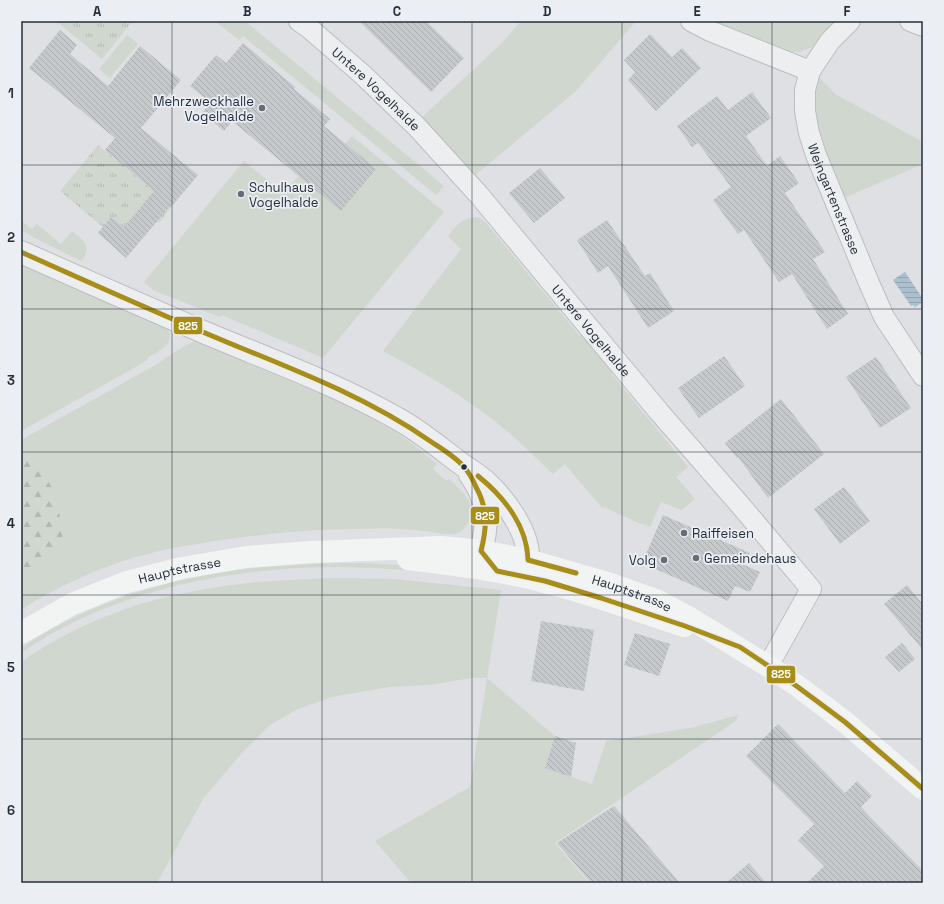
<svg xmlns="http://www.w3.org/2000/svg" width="944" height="904" viewBox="0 0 944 904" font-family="'Space Grotesk',sans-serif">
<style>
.grass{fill:#cfd7ce}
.forest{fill:url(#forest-firs)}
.park{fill:url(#park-tufts)}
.water{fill:url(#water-rules)}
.building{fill:url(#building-back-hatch)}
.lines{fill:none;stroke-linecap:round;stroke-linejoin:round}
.minor-casing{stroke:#bcbec1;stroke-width:22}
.tertiary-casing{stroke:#bcbec1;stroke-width:24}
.minor{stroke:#edeef0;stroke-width:20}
.tertiary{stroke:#edeef0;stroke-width:22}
.secondary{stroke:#f2f4f4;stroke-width:22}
.bus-1-casing{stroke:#ebeff4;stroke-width:8}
.bus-1{stroke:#a88d18;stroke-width:5}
.grid{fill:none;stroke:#252f3c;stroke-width:1;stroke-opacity:0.55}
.poi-dot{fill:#666d76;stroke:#ebeff4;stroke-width:1.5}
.bus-dot{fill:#252f3c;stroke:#ebeff4;stroke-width:1.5}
.labels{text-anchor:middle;stroke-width:3.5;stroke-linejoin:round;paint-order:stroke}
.street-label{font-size:13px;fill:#252f3c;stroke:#ebeff4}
.poi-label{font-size:13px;fill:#252f3c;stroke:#ebeff4;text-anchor:start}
.line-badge{stroke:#ebeff4;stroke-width:1.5}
.badge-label{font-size:11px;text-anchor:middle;font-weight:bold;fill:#fff}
.neatline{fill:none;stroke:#252f3c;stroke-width:1.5}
.grid-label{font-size:13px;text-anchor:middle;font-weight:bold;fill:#252f3c}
</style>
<defs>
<pattern id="forest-firs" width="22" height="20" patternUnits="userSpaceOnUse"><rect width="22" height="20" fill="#cfd7ce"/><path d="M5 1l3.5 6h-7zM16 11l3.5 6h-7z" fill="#b2b9b2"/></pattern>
<pattern id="park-tufts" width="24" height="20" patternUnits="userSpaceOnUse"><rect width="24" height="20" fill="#cfd7ce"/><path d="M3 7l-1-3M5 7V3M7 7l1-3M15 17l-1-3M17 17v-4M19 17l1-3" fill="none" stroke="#b2b9b2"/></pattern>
<pattern id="water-rules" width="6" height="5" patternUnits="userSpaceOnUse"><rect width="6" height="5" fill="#acbfcf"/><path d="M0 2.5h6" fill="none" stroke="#94a4b3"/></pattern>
<pattern id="building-back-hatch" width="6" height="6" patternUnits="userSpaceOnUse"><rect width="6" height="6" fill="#c6c9cc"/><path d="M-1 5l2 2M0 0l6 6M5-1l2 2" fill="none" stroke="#aaadb0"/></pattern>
</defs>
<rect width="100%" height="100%" fill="#dee0e3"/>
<path class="grass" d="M 215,21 L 245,21 L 444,186 L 436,195 L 243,36 L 239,40 Z
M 521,21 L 636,21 L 576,91 L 473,177 L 420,119 L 501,44 Z
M 710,21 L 839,21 L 814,46 L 800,52 L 784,52 Z
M 127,35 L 138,44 L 110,78 L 99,69 Z
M 819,77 L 835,94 L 923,142 L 923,164 L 844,198 L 826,152 L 816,121 L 815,97 Z
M 352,136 L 444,212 L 323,358 L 222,315 L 220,317 L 153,290 L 144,282 L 244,161 L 283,193 L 305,169 L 316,179 Z
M 474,217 L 480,218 L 485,222 L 580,336 L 585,332 L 613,366 L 612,374 L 618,382 L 688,467 L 676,477 L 695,499 L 682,510 L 661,502 L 650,527 L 642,524 L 641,524 L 604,507 L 602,508 L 565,464 L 553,474 C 529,451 505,427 477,408 C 447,386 415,368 383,351 L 461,249 L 448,236 C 456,226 461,219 474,217 Z
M 21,221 L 32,229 L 37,224 L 61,244 L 72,231 C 84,241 93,246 81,261 L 35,238 L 21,230 Z
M 21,265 L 168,329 C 176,345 158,351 147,358 L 148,360 L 21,431 Z
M 195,341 L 348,405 L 397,433 L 415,446 L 437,464 L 433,469 L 446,481 L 449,479 C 460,490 478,503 469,521 C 467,526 464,529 460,532 C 452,537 433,532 424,531 C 390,527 356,529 321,530 C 295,531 269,534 243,537 C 207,542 171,547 136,557 C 96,569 56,587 21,610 L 21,440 L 157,364 L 176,351 Z
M 362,563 L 400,565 L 422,571 C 391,569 360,567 328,567 C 224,569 108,592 21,653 L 21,648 C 107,590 211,567 313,564 C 329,563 346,563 362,563 Z
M 342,578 L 395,579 L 501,590 L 487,678 L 555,736 L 545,768 L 592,784 L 606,741 L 653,734 L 695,727 L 738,715 L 737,720 L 555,843 L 589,883 L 411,883 L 375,841 L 470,787 L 487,678 L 471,678 L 430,685 L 389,687 L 332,697 L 298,709 L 270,725 L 241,754 L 203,799 L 157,883 L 21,883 L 21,662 C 74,625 136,601 200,590 C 247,581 294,579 342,578 Z"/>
<path class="forest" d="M 30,452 L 57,496 L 63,542 L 29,572 L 21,576 L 21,458 Z"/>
<path class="park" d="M 56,21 L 133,21 L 102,59 Z
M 98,145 L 172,206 L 159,223 L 140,208 L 124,227 L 111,217 L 103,227 L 60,191 Z"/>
<path class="water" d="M 905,272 L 923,299 L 923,302 L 915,307 L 913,305 L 911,306 L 893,280 Z"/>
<path class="building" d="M 359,21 L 426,21 L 464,58 L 431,92 Z
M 60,30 L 77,45 L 70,54 L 108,86 L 140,46 L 181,80 L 141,128 L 198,175 L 172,206 L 171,205 L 126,258 L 98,233 L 111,217 L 124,227 L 154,191 L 105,150 L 115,138 L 29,68 Z
M 650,34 L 672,57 L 682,48 L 701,68 L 656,111 L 628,80 L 635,72 L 624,60 Z
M 243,43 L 295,87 L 294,89 L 330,119 L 324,126 L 376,169 L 341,211 L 232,121 L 224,131 L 202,113 L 211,103 L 190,86 L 216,55 L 226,63 Z
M 752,92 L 771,118 L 746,136 L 767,166 L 780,156 L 799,183 L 785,193 L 825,252 L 813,259 L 848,314 L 827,329 L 792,274 L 779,282 L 744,230 L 738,234 L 713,200 L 731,187 L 698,143 L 692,147 L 677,126 L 717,96 L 728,110 Z
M 540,168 L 565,198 L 534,223 L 509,193 Z
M 607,220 L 645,276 L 650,273 L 674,311 L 648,328 L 608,266 L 598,273 L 577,240 Z
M 724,356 L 745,386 L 699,418 L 678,388 Z
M 876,357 L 911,408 L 880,428 L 846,377 Z
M 781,399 L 824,454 L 768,498 L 738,457 L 737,458 L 725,443 Z
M 844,487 L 870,521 L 840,544 L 814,509 Z
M 663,515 L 750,553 L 744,565 L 760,572 L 750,592 L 735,586 L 728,601 L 642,563 Z
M 907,585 L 923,604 L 923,650 L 884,604 Z
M 541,621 L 594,630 L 584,691 L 531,681 Z
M 635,633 L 670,644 L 659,676 L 624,665 Z
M 902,643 L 915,659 L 899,672 L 885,657 Z
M 778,724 L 845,793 L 857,781 L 872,796 L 861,807 L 872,819 L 923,871 L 923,883 L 807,883 L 824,866 L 798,840 L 814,824 L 746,756 Z
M 555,736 L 576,743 L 571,777 L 545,768 Z
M 614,806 L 680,883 L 591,883 L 557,843 Z
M 749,863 L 766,883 L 726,883 Z"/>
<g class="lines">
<g class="minor-casing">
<g id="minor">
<path id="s1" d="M 299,21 L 309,28 L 362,74 L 417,127 L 479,195 L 660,413 L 741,506 L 811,589 L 768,666"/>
<path d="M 691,21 L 710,31 L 810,71"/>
<path id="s2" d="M 850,21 L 830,41 L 810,71 L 805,90 L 805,111 L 809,133 L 816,155 L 869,283 L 884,317 L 923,376"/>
<path d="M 910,21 L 923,26"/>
</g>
</g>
<g class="tertiary-casing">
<path id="tertiary" d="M 21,252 C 81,279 141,305 201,331 C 267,359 335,383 398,419 C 420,431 440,448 460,463 C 468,469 477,474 485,481 C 504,498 530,533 528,560
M 470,475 C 488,498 489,523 481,551"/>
</g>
<use href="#minor" class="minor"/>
<use href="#tertiary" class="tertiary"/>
<g class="secondary">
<path d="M 408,559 C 454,565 500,570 545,582 C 593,594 638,611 684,626"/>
<path id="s3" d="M 21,633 L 72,604 L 127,582 L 182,568 L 246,557 L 311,552 L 442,547 L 481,551 L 528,560 L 611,584 L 656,600 L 688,617 L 768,666 L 799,687 L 845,722 L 923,789"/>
</g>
<g class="bus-1-casing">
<path id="bus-1" d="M 21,252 C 90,283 159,314 229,343 C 298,371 368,398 430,441 C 442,449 456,457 465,468 C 470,474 473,480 476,487 C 488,509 487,527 481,551 L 497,571 L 545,581 L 601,598 L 685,626 L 740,647 L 779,673 L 845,722 L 923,789
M 478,476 C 504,497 527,526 528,560 L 576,573"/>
</g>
<use href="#bus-1" class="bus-1"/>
</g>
<path class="grid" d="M 172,21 L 172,883M 322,21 L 322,883M 472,21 L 472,883M 622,21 L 622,883M 772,21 L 772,883M 21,165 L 923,165M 21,309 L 923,309M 21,452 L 923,452M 21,595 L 923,595M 21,739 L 923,739"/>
<g class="poi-dot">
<circle cx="262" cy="108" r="4"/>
<circle cx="241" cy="194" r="4"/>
<circle cx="684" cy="533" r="4"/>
<circle cx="696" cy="558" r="4"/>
<circle cx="664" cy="560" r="4"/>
</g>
<circle class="bus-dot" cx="464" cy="467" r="3.5"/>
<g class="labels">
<g class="street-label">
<text dy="5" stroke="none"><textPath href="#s1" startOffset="103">Untere Vogelhalde</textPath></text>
<text dy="5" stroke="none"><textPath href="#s2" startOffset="198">Weingartenstrasse</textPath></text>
<text dy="5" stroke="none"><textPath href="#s1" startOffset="427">Untere Vogelhalde</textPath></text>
<text dy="5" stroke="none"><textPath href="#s3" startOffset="172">Hauptstrasse</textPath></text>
<text dy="5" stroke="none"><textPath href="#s3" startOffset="632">Hauptstrasse</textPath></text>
</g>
<g class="poi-label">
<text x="254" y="106" text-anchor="end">Mehrzweckhalle<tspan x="254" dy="15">Vogelhalde</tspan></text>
<text x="249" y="192">Schulhaus<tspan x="249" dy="15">Vogelhalde</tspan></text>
<text x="692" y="538">Raiffeisen</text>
<text x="704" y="563">Gemeindehaus</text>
<text x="656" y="565" text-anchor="end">Volg</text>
</g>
</g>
<g class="line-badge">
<rect x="173" y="316" width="30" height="19" rx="4" fill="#a88d18"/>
<rect x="470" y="506" width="30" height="19" rx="4" fill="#a88d18"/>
<rect x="766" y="665" width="30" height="19" rx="4" fill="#a88d18"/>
</g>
<g class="badge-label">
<text x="188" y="330">825</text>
<text x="485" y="520">825</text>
<text x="781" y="678">825</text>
</g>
<rect width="944" height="904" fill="none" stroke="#ebeff4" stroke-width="44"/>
<rect x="22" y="22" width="900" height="860" class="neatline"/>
<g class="grid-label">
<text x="97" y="16">A</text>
<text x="247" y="16">B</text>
<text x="397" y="16">C</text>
<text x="547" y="16">D</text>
<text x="697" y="16">E</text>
<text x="847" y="16">F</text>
<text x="11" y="98">1</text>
<text x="11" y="242">2</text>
<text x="11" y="385">3</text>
<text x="11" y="528">4</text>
<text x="11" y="672">5</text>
<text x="11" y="815">6</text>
</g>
</svg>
